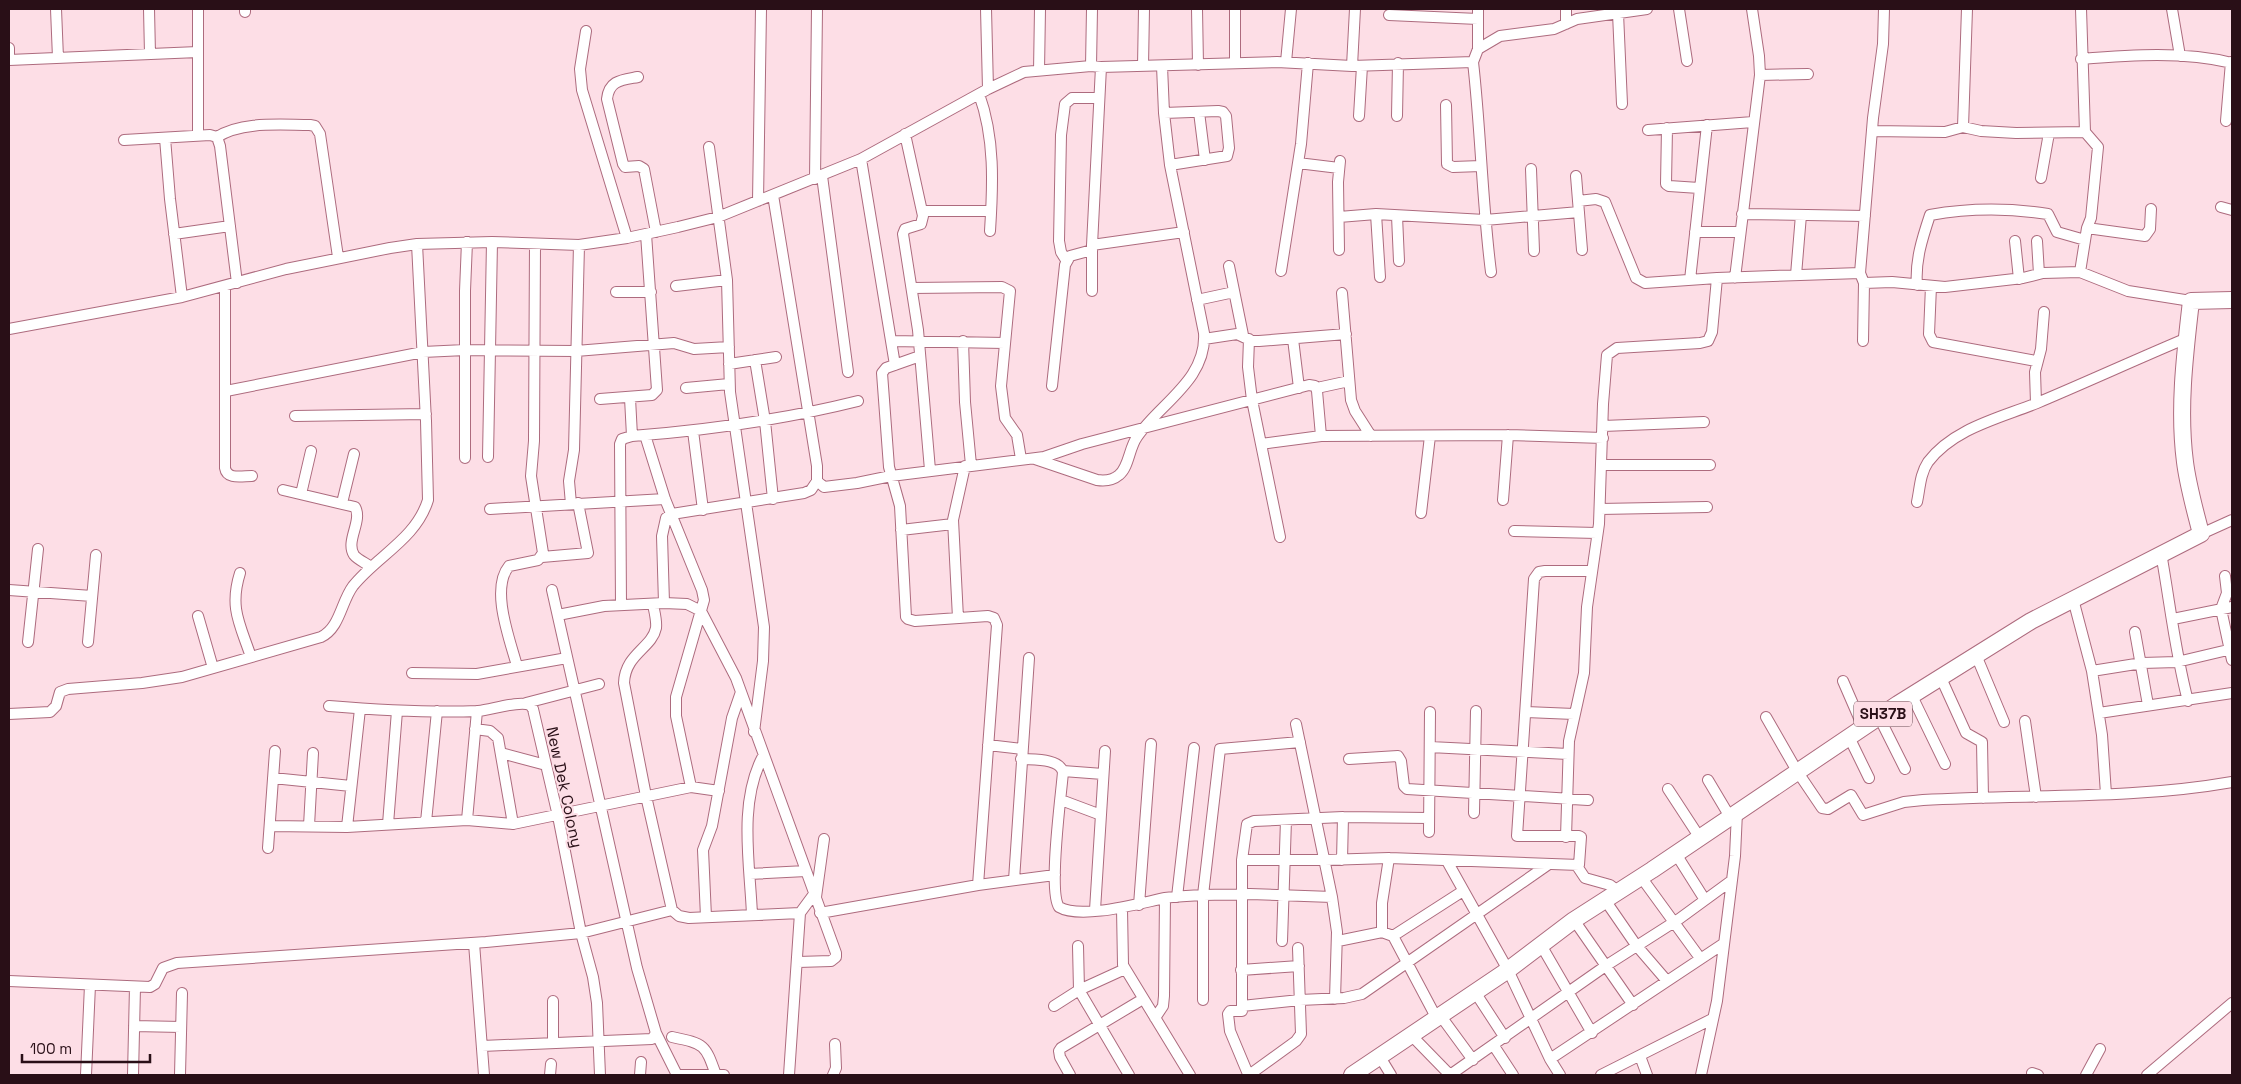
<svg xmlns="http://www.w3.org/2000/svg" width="2241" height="1084" viewBox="0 0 2241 1084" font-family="'Space Grotesk',sans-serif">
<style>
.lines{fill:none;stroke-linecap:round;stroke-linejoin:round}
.street-casing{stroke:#ad6b7e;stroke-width:12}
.primary-casing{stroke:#ad6b7e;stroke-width:18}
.street{stroke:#fff;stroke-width:10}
.primary{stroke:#fff;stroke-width:16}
.labels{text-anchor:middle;stroke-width:4;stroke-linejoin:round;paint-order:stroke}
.shield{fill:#fddee6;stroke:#694d55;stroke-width:1}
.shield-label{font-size:15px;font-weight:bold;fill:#290f17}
.street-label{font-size:16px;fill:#290f17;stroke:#fddee6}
</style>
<rect width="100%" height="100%" fill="#fddee6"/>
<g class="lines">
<g class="street-casing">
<path id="street" d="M 56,9 L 58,58
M 149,9 L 150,54
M 986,9 L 988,89
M 1197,9 L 1198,65
M 1235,9 L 1235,63
M 1566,9 L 1566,24
M 1679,9 L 1687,61
M 2172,9 L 2180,56
M 245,12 L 245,9
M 1618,13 L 1622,104
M 1389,15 L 1478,19
M 586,31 L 580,69 L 582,90 L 627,238
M 9,48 L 9,60
M 1478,49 L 1478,9
M 2081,59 C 2131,55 2184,51 2232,63
M 9,60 L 198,52
M 1286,62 L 1291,9
M 1473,62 C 1481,132 1482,202 1491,272
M 1091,66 L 1092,9
M 1143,66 L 1144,9
M 1352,66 L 1355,9
M 1039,71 L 1040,9
M 1760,75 L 1808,74
M 638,77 C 622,80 609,80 607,99 L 623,164 L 625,167 L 639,166 L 644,169 L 656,232
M 979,94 C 995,138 993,185 990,231
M 1446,105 L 1447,164 L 1453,167 L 1481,166
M 1199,112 L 1205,160
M 1164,113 L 1218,111 L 1223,112 L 1226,116 L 1229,148 L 1227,156 L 1170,165
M 1359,116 L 1362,66
M 1397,116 L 1398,63
M 2226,121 L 2231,62
M 1963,127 L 1967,9
M 1667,128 L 1666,184 L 1669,186 L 1699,188
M 1648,130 L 1753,122
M 1872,131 L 1945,132 L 1963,127 L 1981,131 L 2016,133 L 2085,132
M 905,134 L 923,216 L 921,224 L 905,229 L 903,234 L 918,330 L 930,470
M 198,136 L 198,9
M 217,137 C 242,121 280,125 310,125 L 315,126 L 320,134 L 338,257
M 165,138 L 170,199 L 182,297
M 124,140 L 210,135 L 217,137 L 220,146 L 237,283
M 709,147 L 727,280 L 730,392 L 764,627 L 763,661 L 754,732
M 861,159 L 895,365
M 1298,163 L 1339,168
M 1531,169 L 1534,251
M 822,176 L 848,372
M 1576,176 L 1582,250
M 2041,178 L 2049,133
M 815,179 L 817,9
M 758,201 L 761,9
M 1578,201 L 1596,199 L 1605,202 L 1636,278 L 1645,283 L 1717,278 L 1860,273
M 2221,207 L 2232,210
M 922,211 L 991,211
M 1376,214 L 1380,277
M 1742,214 L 1865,216
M 1397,216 L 1399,261
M 1339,217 L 1376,214 L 1485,220 L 1579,212
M 2087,228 L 2145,236 L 2150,229 L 2151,209
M 1695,232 L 1740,232
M 174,234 L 230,226
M 2015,241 L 2019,279
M 2037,241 L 2039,274
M 1092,245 L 1184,232
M 1339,250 L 1338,182 L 1340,161
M 1066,260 L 1061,252 L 1059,241 L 1061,135 L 1065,104 L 1072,98 L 1099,98
M 1229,266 L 1243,335
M 1281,271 L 1301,144 L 1308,63
M 2080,272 L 2087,228 L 2091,218 L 2098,147 L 2085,132 L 2081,9
M 1796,275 L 1801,215
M 1735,278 L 1760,75 L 1759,56 L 1752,9
M 1690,280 L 1707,125
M 1864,283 L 1892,282 L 1945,287 L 2023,278 L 2043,273 L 2080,272 L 2128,291 L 2191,301
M 1917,285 C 1915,261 1922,239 1930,215 C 1969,208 2009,208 2048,214 L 2057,232 L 2085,240
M 676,286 L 727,280
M 1931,286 L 1929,334 L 1933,342 L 2036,361
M 225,287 L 225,468 C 227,480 242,476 252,476
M 912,288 L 1002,287 L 1010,291 L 1001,386 L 1005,418 L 1017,435 L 1021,459
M 1092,291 L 1092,245 L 1101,67
M 616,292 L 651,292
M 1342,293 L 1351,400 L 1355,411 L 1371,436
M 1197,300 L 1234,292
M 9,329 L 182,297 L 286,269 L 390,248 L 417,244 L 492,242 L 579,245 L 627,238 L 678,227 L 718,217 L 861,159 L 988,89 L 1024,72 L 1091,66 L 1101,67 L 1277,62 L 1352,66 L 1473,62 L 1478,49 L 1500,36 L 1554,29 L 1577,19 L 1647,9
M 1204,339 L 1237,334 L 1252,341 L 1259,341 L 1346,334
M 1249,339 L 1248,367 L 1252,400 L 1280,537
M 1293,339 L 1299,388
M 891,341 L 1005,343
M 963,341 L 965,402 L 971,465
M 1863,341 L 1864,283 L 1860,273 L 1873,118 L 1883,44 L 1884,9
M 920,356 L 886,368 L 882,373 L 889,467 L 900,506 L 906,617 L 908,619 L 915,621 L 988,616 L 994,618 L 997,625 L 978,885
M 755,360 L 765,421 L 773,499
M 729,364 L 776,357
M 1052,386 L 1065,265 L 1070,256 L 1092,250
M 686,388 L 729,384
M 1317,388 L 1349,381
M 226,391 L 423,352 L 465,350 L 576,351 L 674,343 L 694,349 L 729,347
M 630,398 L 632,436
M 600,399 L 652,395 L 657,390 L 646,234
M 2036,403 L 2035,372 L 2041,349 L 2044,312
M 295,416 L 426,414
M 1603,426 L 1704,422
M 693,431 L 703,510
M 645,435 L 665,499 L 702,590 L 704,600 L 676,697 L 676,716 L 691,787
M 1261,444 L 1321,436 L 1508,435 L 1603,438
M 488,457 L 492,242
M 465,458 L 465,291 L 467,242
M 1035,459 L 1097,480 C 1104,481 1112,481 1119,475 C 1129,467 1129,448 1137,437 C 1159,404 1207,380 1204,333 L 1170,165 L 1164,113 L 1162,66
M 1602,465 L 1710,465
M 817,481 L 824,487 L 857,483 L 891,476 L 1044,457 L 1082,444 L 1309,385 L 1315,386 L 1317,391 L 1321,436
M 283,490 L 355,507 C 363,521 345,541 354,555 C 358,560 366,563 371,567
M 301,494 L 311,451
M 1503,500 L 1508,435
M 1917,502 C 1920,488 1920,474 1928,462 C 1954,428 2000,418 2037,403 C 2087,382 2137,359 2187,338
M 342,503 L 354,454
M 571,504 L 569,481 L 574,450 L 579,245
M 490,509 L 665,499
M 1600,509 L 1707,507
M 1421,513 L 1430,436
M 901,530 L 953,524
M 1514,531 L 1597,533
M 2201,534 L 2232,520
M 2161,553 C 2170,603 2175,652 2188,701
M 542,557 L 588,553 L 578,503
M 240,573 C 229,608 240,624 251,657
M 2225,576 L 2227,593 L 2221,609 L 2232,660
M 9,590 L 92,596
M 2073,599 L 2092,671 L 2102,735 L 2106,794
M 664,603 L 662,536 L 666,518 L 672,514 L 804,493 L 811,490 L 817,481 L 817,466 L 773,195
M 621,605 L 620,444 L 622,439 L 632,436 C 710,430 782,420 858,401
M 558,615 L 604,606 L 664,603 L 687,604 L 701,611 L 736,678 L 836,953 L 836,957 L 831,961 L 798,962
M 198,616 L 213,668
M 958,618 L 953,520 L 965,466
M 2173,619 L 2232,607
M 2135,632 L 2148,705
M 28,642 L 38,549
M 88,642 L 96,555
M 1976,655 L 2004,722
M 517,666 C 510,640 490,589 509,566 L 538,560 L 543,553 L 531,476 L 534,441 L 535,244
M 2092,671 L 2142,663 L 2177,662 L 2232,649
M 412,673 L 477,674 L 567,658
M 1941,678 L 1966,733 L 1982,742 L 1983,798
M 1843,681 L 1863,727
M 1912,696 L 1945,764
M 526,703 L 599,684
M 329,706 C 378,710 428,713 478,711 C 491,710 519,700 530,705 L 533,709 L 558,816 L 581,933 L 593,977 L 597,1003 L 600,1075
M 1526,712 L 1574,714
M 2099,713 L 2232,693
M 9,714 L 50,712 L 56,706 L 60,692 L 68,689 L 142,683 L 182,677 L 321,637 C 340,628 341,602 353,586 C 377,556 416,539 428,500 L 426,421 L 417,244
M 1766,717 L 1797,771 L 1822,808 L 1828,809 L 1851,795 L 1863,815 L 1904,802 L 1923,800 C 2026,794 2130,800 2232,782
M 1879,717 L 1905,769
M 2025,721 L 2036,797
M 1296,724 L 1332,897 L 1337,932 L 1335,999
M 475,729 L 490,731 L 498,738 L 513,824
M 1849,737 L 1869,778
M 1300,742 L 1220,749 L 1203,895 L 1250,894 L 1332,897
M 988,745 L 1022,749
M 1430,747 L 1568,754
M 501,753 L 546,765
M 1021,759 C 1034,760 1059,758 1063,772 C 1061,797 1048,891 1059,907 C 1081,920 1140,903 1165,898 C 1177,896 1190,896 1203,895 L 1203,1000
M 1349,759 L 1398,756 L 1401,761 L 1404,786 L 1407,789 L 1588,800
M 1063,771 L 1103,774
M 273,778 L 351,786
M 1708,780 L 1730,817
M 1668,789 L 1700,838
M 1061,800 L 1101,815
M 1474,813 L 1476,711
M 467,820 L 477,711
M 426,822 L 437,711
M 388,824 L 397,711
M 270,826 L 347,827 L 467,820 L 513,824 L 691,787 L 719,791
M 309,826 L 313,753
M 347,827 L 360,709
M 1429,832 L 1430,712
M 1566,837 L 1569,741 L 1584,673 L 1587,607 L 1599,524 L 1603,404 L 1607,355 L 1617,348 L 1700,343 L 1708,341 L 1712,332 L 1717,278
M 268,848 L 275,751
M 1676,854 L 1705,900
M 1242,860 L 1325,860 L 1389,858 L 1579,865 L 1581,837 L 1579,836 L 1517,836 L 1534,579 L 1539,572 L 1545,571 L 1591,571
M 1342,860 L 1343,817
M 1447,861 L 1508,970 L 1550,1059 L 1560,1075
M 1577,866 L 1585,878 L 1610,885 L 1618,891
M 750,874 L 806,871
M 1641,877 L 1700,958
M 1014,880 L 1029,658
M 816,897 L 824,839
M 1177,897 L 1194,748
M 1605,900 L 1636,945 L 1667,981
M 1139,905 L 1151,744
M 1122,909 L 1123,965 L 1190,1075
M 672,910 L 679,916 L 689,918 L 800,913
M 1095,910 L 1105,751
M 820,913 L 978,885 L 1055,875
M 752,915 C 750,864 738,803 763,756
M 706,917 L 703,850 L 712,826 L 732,718 L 741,692
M 1574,920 L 1633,1005
M 1382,932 L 1382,903 L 1389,858
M 1393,936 L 1463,891
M 1282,941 L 1286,820
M 1338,941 L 1382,932 L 1393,936 L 1436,1017
M 474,943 L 484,1075
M 1541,945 L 1592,1033
M 1078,946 L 1079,990 L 1129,1075
M 1241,970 L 1299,966
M 9,981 L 150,987 L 155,984 L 163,968 L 177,963 L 486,942 L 581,933 L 672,910 L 646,796 L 624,683 C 625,654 652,648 656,628 C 657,620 654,611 653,604
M 1475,992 L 1505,1038
M 553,1001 L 553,1043
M 1054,1006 L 1079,990 L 1125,969
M 1242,1006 L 1300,1000 L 1344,998 L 1362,994 L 1549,864
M 1440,1015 L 1473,1060
M 1155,1018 L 1163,1006 L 1164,996 L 1165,898
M 134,1026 L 181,1027
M 656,1033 L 677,1075
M 1411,1035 L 1450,1075
M 672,1037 C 705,1044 705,1044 716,1075
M 482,1046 L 652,1039 L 656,1033 L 637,968 L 552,590
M 1494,1046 L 1513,1075
M 1640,1056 L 1647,1075
M 1380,1057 L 1391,1075
M 1550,1059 L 1723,944
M 2032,1073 L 2038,1075
M 1248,1074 L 1230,1031 L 1228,1014 L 1230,1011 L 1242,1011 L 1242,860 L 1247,824 L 1254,821 L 1343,817 L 1429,818
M 86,1075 L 90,985
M 133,1075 L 135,987
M 180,1075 L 182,993
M 550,1075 L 551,1064
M 640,1075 L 641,1062
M 678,1075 L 724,1075
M 789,1075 L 800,913 L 814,894
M 833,1075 L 836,1068 L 835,1044
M 1070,1075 L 1060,1057 L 1059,1051 L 1061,1048 L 1143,999
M 1249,1075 L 1296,1041 L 1301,1034 L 1298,948
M 1450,1075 L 1607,965 L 1679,919 L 1731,881
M 1601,1075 L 1712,1019
M 1701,1075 L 1717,1001 L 1735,856 L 1737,812
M 2086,1075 L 2100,1049
M 2147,1075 L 2232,1003"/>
</g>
<g class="primary-casing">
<path id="primary" d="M 1352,1075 L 1508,970 L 1574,920 L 1652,870 L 1898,704 L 2031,621 L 2201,534 C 2195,510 2188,486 2185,462 C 2178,409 2185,353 2191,301 L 2232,300"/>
</g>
<use href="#street" class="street"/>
<use href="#primary" class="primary"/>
</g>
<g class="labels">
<rect class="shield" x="1854" y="701.5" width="58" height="25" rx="4"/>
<g class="shield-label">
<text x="1883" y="719">SH37B</text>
</g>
<g class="street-label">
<text transform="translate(565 787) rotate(78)" y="6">New Dek Colony</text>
</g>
</g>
<rect width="2241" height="1084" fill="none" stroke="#290f17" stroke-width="20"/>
<path d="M22 1054v8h128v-8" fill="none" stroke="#290f17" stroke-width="2.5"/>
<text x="30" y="1054" font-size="15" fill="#290f17" stroke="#fddee6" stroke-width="4" paint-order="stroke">100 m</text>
</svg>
